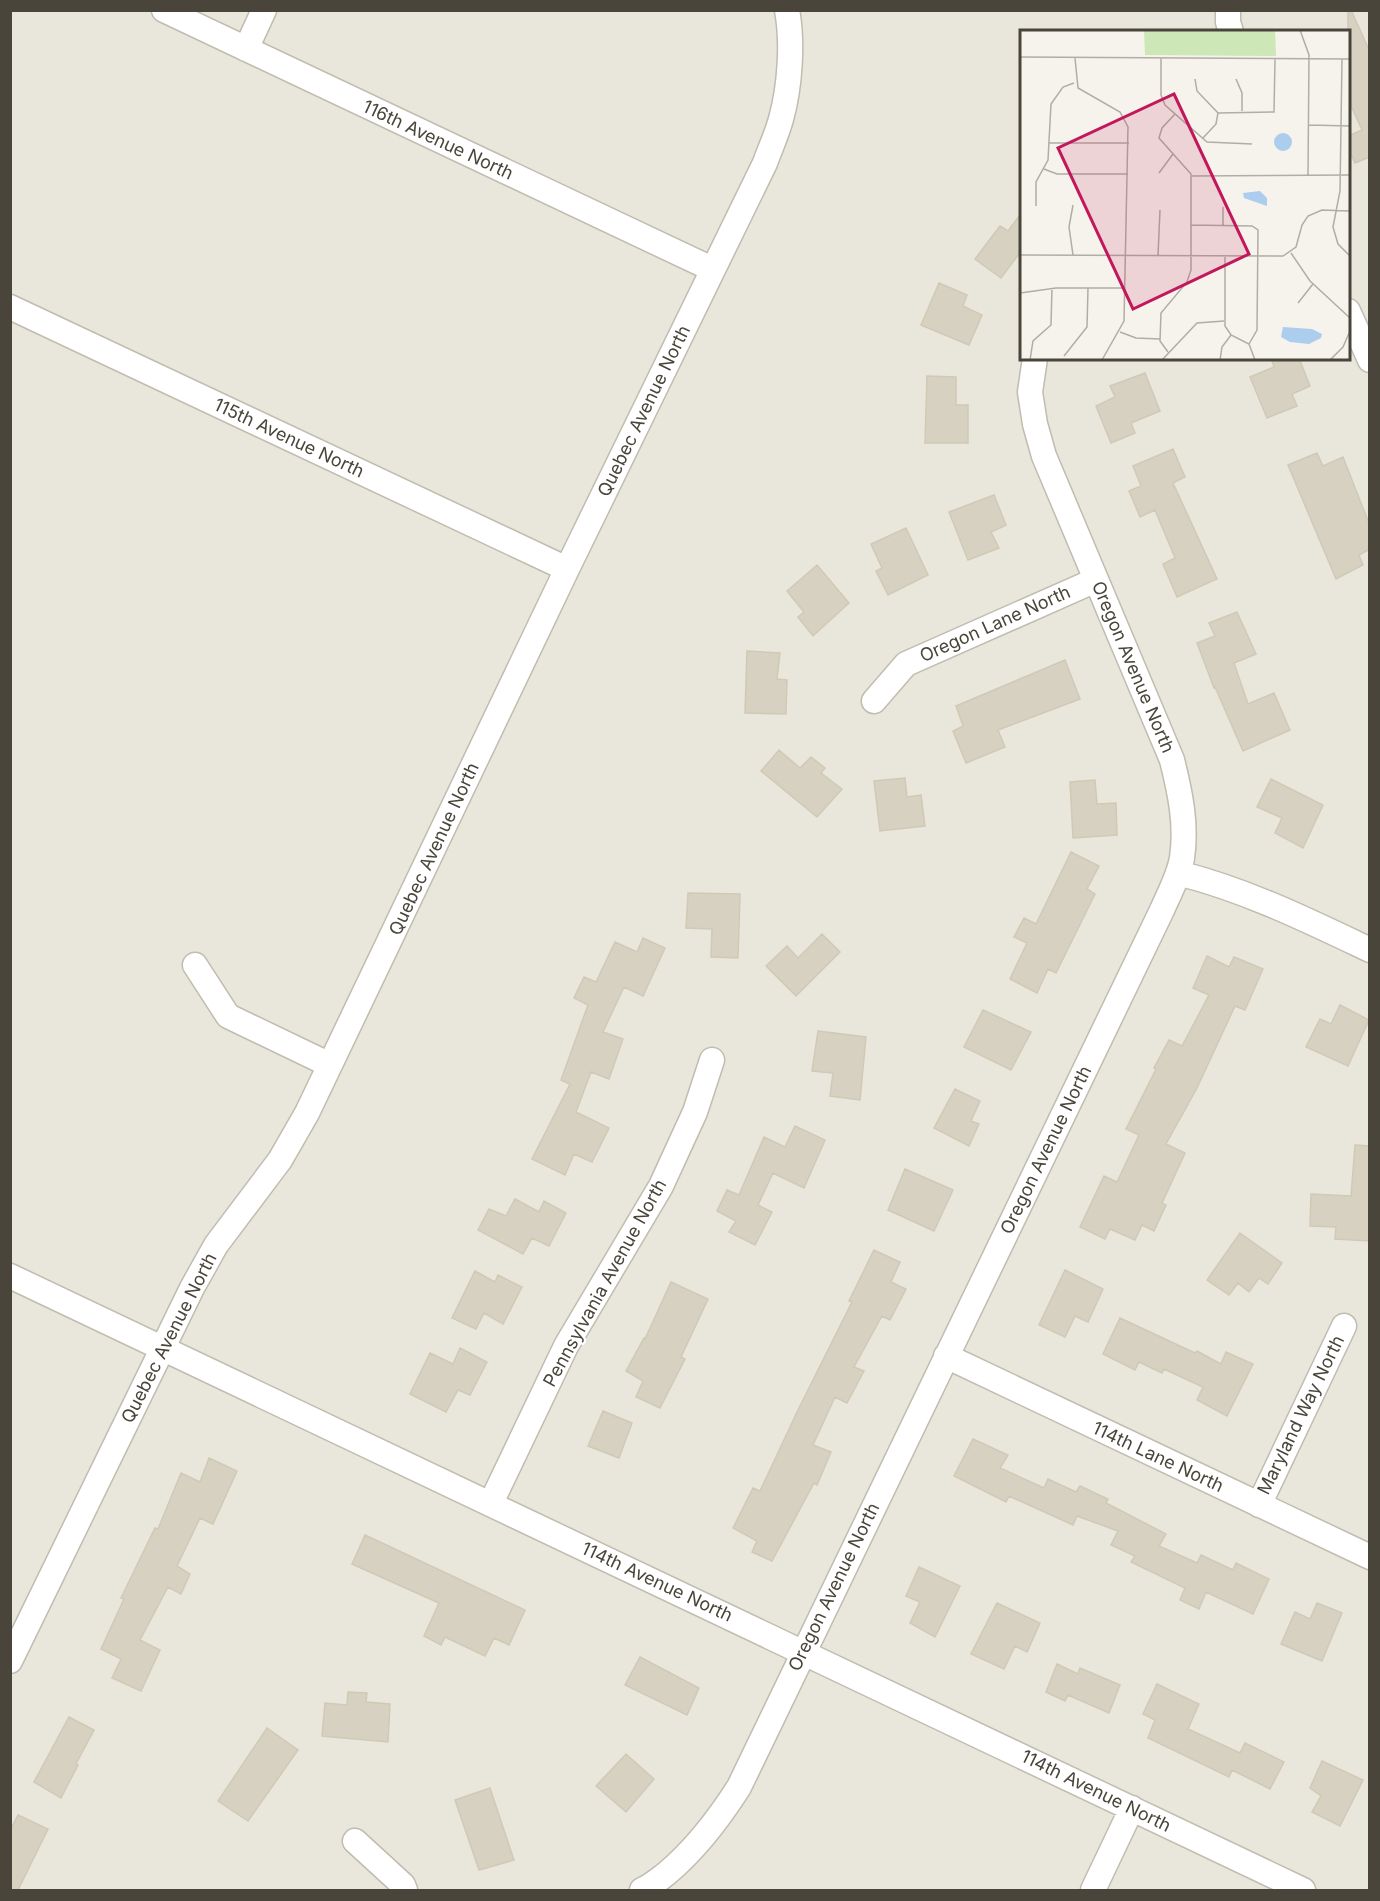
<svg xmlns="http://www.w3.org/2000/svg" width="1380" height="1901" viewBox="0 0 1380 1901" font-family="Inter,sans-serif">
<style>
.residential{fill:#e9e6db;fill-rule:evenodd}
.building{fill:#d7d1c2;stroke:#d1c9b5;stroke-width:1.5}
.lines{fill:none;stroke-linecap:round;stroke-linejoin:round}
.minor-casing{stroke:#c1bcaf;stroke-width:27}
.minor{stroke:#fff;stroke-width:24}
.labels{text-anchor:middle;stroke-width:4.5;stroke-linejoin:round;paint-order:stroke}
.street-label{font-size:18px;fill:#4a453a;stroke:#fff}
.inset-road{fill:none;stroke:#b1ada5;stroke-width:1.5}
.view{fill:#c2185b;fill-opacity:0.15;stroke:#c2185b;stroke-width:3}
.inset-edge{fill:none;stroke:#4a453a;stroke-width:3}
</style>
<rect width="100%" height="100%" fill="#f5f3ec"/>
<path class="residential" d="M 11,11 L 1369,11 L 1369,1890 L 11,1890 ZM 1022,32 L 1348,32 L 1348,358 L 1022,358 Z"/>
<path class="building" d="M 1348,10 L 1351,10 L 1370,52 L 1370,157 L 1355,163 L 1348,147 L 1348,136 L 1362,130 L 1348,99 Z
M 1022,212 L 1022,250 L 1001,278 L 975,259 L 1000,226 L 1008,231 Z
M 939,283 L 967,295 L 963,306 L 982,315 L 969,345 L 921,325 Z
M 1271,358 L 1299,358 L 1310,386 L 1292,394 L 1297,406 L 1267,418 L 1250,377 L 1274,367 Z
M 1145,373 L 1160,411 L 1131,423 L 1135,433 L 1111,443 L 1096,406 L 1115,397 L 1110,386 Z
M 927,376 L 956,377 L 956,405 L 968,405 L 968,443 L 925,443 Z
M 1173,449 L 1185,477 L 1173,483 L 1217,579 L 1177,597 L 1163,564 L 1175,558 L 1155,510 L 1140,517 L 1129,491 L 1141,486 L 1133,466 Z
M 1317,453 L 1323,466 L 1343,457 L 1370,526 L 1370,549 L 1359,555 L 1363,565 L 1336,579 L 1288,465 Z
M 994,495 L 1006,525 L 991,532 L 999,548 L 968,560 L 949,512 Z
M 906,528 L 928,575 L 888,595 L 876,571 L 882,568 L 871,544 Z
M 817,565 L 849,603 L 813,636 L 798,617 L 804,612 L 787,591 Z
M 1237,612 L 1256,654 L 1234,663 L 1248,704 L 1274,693 L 1290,730 L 1243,751 L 1215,687 L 1214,688 L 1197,643 L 1215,636 L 1209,623 Z
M 747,651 L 780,653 L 777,679 L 787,680 L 786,714 L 745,713 Z
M 1065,660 L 1080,699 L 998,730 L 1005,747 L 966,763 L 953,731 L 963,726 L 956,706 Z
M 779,750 L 800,768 L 811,757 L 825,768 L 821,773 L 842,789 L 817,817 L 761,771 Z
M 905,778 L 907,797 L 921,795 L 925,826 L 880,831 L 874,781 Z
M 1271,779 L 1323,805 L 1303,848 L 1275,833 L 1282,818 L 1257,807 Z
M 1095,780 L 1097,804 L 1116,803 L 1117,835 L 1073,838 L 1070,782 Z
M 1071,852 L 1099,866 L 1087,889 L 1095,894 L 1056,973 L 1048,969 L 1037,993 L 1010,979 L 1027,943 L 1014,937 L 1024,918 L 1036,924 Z
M 688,893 L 740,894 L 738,958 L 711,957 L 712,929 L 686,928 Z
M 822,934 L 840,952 L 796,996 L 766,966 L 787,946 L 798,958 Z
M 643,938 L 665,948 L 643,996 L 624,987 L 603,1032 L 623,1039 L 609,1079 L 591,1072 L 576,1112 L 609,1128 L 592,1162 L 574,1154 L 565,1175 L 532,1159 L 570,1084 L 561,1080 L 588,1005 L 574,998 L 584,977 L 596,982 L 615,942 L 637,952 Z
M 1207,956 L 1229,967 L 1234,957 L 1263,969 L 1245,1010 L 1235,1006 L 1197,1088 L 1166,1144 L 1185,1153 L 1162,1203 L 1166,1205 L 1154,1231 L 1142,1225 L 1135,1240 L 1110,1229 L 1105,1239 L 1080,1227 L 1104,1176 L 1117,1182 L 1139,1135 L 1126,1129 L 1156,1069 L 1154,1068 L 1169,1040 L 1182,1046 L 1209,995 L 1193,988 Z
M 1340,1005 L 1369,1020 L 1348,1066 L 1306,1047 L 1320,1019 L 1331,1024 Z
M 983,1010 L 1031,1032 L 1011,1070 L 964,1047 Z
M 818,1031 L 866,1037 L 860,1100 L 830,1096 L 833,1073 L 812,1071 Z
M 955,1089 L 980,1101 L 971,1121 L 979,1124 L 969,1146 L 934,1128 Z
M 795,1126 L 825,1140 L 804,1188 L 773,1173 L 758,1205 L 772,1212 L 755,1245 L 729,1232 L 736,1221 L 717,1211 L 727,1190 L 739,1195 L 764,1137 L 785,1147 Z
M 1355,1145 L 1370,1146 L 1370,1241 L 1335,1239 L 1336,1227 L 1310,1226 L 1311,1194 L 1351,1196 Z
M 905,1169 L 953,1190 L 934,1231 L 888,1210 Z
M 515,1199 L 539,1212 L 544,1201 L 566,1213 L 549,1246 L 532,1238 L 523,1254 L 478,1230 L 489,1209 L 506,1216 Z
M 1240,1233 L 1282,1263 L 1268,1284 L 1259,1278 L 1249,1292 L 1238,1283 L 1229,1295 L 1207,1280 Z
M 874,1250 L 900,1262 L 891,1282 L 906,1289 L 890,1320 L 882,1316 L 854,1367 L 864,1371 L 847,1403 L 835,1397 L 813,1445 L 831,1452 L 817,1485 L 814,1483 L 772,1561 L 752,1552 L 757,1541 L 733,1528 L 753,1488 L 760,1491 L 798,1410 L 852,1302 L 849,1301 Z
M 1065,1270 L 1103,1289 L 1088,1322 L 1075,1316 L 1065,1337 L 1039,1325 Z
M 475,1271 L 495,1282 L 498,1275 L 522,1287 L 503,1324 L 484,1313 L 476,1329 L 452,1318 Z
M 671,1282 L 708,1299 L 681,1357 L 685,1359 L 660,1408 L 636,1397 L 643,1381 L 626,1371 L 644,1338 L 645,1339 Z
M 1120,1318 L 1195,1353 L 1197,1351 L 1221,1364 L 1226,1352 L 1253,1364 L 1227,1416 L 1197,1400 L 1203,1387 L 1164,1369 L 1162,1373 L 1139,1362 L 1135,1370 L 1103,1354 Z
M 460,1348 L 487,1362 L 470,1395 L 458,1390 L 446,1412 L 410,1394 L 430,1353 L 453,1364 Z
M 603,1411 L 632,1423 L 619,1458 L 588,1446 Z
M 973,1439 L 1008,1455 L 1000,1468 L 1044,1488 L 1048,1479 L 1076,1492 L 1080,1486 L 1108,1499 L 1106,1503 L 1166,1534 L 1159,1546 L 1197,1563 L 1201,1555 L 1233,1570 L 1236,1563 L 1269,1579 L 1253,1614 L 1206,1592 L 1199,1609 L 1180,1600 L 1185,1588 L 1131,1562 L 1135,1556 L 1111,1545 L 1118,1531 L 1077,1516 L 1073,1525 L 1009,1496 L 1006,1502 L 954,1476 Z
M 209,1458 L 237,1471 L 213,1524 L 200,1518 L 177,1566 L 190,1574 L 181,1594 L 168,1587 L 140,1640 L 160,1650 L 141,1691 L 112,1678 L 121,1659 L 101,1649 L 124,1599 L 121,1598 L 155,1528 L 158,1529 L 181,1473 L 200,1482 Z
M 365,1535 L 525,1610 L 509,1645 L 494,1638 L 485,1656 L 445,1637 L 441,1645 L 424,1636 L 439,1603 L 352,1564 Z
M 919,1567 L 960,1586 L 935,1637 L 910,1623 L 920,1602 L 906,1596 Z
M 997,1603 L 1040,1623 L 1027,1652 L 1015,1646 L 1004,1669 L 971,1654 Z
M 1317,1603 L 1342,1613 L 1322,1661 L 1281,1644 L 1295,1612 L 1310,1619 Z
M 640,1657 L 699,1688 L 687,1715 L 625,1685 Z
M 1057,1664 L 1078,1674 L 1080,1668 L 1120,1685 L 1109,1713 L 1068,1695 L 1065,1701 L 1046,1692 Z
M 1157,1684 L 1199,1704 L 1188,1729 L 1240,1753 L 1245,1743 L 1284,1762 L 1270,1789 L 1232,1770 L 1229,1777 L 1148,1738 L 1155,1720 L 1143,1714 Z
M 348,1692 L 367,1693 L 366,1702 L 390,1704 L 388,1742 L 322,1736 L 325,1703 L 347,1705 Z
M 69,1717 L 94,1730 L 76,1764 L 78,1765 L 61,1798 L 34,1782 Z
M 267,1728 L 298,1750 L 248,1821 L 218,1801 Z
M 626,1754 L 654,1779 L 626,1812 L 596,1786 Z
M 1322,1761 L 1363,1780 L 1340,1826 L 1312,1812 L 1321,1796 L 1310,1788 Z
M 490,1788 L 514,1860 L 479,1870 L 455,1800 Z
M 18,1815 L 48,1829 L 18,1890 L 10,1890 L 10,1831 Z"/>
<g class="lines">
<g class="minor-casing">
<path id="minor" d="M 164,10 L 712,269
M 1228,10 L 1228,22 L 1231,32
M 246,49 L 264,10
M 10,307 L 567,569
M 1348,311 L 1370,360
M 874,701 L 906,664 L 1096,580
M 1178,873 C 1246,890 1307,920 1370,950
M 195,965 L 228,1016 L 330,1065
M 10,1276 L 1303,1890
M 946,1356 L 1370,1557
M 491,1503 L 566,1346 L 661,1186 L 695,1112 L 712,1060
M 1259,1505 L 1344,1326
M 10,1661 L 192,1288 L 216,1245 L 280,1160 L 307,1113 L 567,569 L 765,163 C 770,149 777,134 781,119 C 790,87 793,42 787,10
M 355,1841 L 403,1885 L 405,1890
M 642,1890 C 651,1886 658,1880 666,1874 C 696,1849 718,1820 739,1787 L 1162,910 C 1169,894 1179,876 1182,858 C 1187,824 1180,792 1172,760 L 1044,456 L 1035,424 L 1030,392 L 1035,358
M 1093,1890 L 1132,1808"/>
</g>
<use href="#minor" class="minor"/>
</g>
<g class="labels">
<g class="street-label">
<text transform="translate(438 140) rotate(25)" y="6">116th Avenue North</text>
<text transform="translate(644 411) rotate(-64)" y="6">Quebec Avenue North</text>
<text transform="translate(289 438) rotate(25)" y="6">115th Avenue North</text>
<text transform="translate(995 624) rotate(-24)" y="6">Oregon Lane North</text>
<text transform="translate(1133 667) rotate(67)" y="6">Oregon Avenue North</text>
<text transform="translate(434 849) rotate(-65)" y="6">Quebec Avenue North</text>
<text transform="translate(1046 1150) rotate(-64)" y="6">Oregon Avenue North</text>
<text transform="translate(605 1283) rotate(-61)" y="6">Pennsylvania Avenue North</text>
<text transform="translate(169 1338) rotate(-63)" y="6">Quebec Avenue North</text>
<text transform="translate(1301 1415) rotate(-64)" y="6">Maryland Way North</text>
<text transform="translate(1158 1457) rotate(25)" y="6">114th Lane North</text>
<text transform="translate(657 1582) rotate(25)" y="6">114th Avenue North</text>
<text transform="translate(834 1587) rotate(-64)" y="6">Oregon Avenue North</text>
<text transform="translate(1096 1791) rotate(26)" y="6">114th Avenue North</text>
</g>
</g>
<g transform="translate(1020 30)">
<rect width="330" height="330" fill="#f5f3ec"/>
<path d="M 124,0 L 255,0 L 256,26 L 125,25 Z" fill="#cde7b7"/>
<path d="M 188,0 L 219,0 L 219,26 L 200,21 L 193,15 ZM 222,0 L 252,0 L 243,19 L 223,25 Z" fill="#cde7b7"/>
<path d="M254 112a9 9 0 1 1 18 0a9 9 0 1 1-18 0ZM 240,161 L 247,168 L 247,176 L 224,168 L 223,163 ZM 263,297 L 292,299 L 302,304 L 301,308 L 289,314 L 270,312 L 261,307 Z" fill="#accdee"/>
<path class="inset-road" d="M 280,0 L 289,25 L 288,145M 0,27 L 330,29M 55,28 L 58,58 L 100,82 L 108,97 L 104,291 L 82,330M 141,28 L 141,65 L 145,75 L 187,112 L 232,114M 322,29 L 320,161 L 313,197 L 318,214 L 330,226M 175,49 L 177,61 L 198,83 L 196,94 L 183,108M 216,49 L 222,63 L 222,81M 198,83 L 254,82 L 255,29M 289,95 L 330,96M 29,113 L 109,113M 24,139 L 37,144 L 108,144M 139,143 L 153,124M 172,146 L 330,145M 53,175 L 49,197 L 53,225M 16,176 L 16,152 L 28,130 L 31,74 L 43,57 L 54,53M 171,195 L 232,196 L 238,200 L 237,300 L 229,314M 203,196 L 203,177M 271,223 L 290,251 L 330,288M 0,225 L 263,226 L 276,217 L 282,195 L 288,186 L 302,180 L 330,181M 138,226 L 140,180M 205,227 L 205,296 L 211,305 L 229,314 L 235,330M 0,263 L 36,258 L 104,258M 278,273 L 293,254M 100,302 L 116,308 L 140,309M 148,322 L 140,311 L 141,283 L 167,252 L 171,240 L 171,144 L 139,108 L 142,98 L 155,84M 44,326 L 67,297 L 68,258M 10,330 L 13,311 L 31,295 L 32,258M 142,330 L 177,293 L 204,291M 200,330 L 202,317 L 211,305M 310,330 L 323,317 L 330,301"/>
<path class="view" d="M 154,64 L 229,224 L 113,279 L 38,118 Z"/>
<rect width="330" height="330" class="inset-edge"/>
</g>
<rect width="1380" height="1901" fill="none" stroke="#4a453a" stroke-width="24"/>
</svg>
